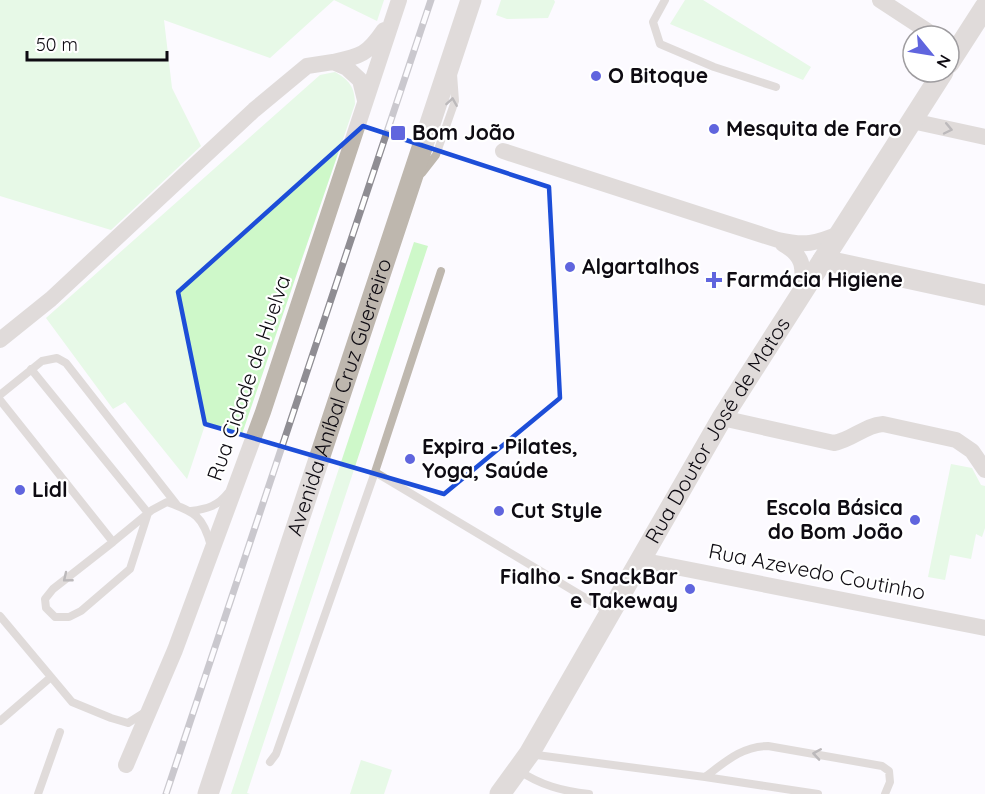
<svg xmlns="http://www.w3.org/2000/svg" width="985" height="794" viewBox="0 0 985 794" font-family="Quicksand,sans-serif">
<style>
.green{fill:#cef8c9}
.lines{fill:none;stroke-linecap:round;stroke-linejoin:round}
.service{stroke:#beb7ae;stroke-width:8}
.minor{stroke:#beb7ae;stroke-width:16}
.tertiary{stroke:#beb7ae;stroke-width:21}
.rail-casing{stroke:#8f8d93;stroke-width:7}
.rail{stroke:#fff;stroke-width:4.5;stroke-dasharray:14;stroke-linecap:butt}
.oneway{stroke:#6f6a68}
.marked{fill:none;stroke:#1d4ed8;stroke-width:4.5;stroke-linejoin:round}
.poi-dot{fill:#6065de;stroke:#fff;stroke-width:2}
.labels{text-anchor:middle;stroke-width:4.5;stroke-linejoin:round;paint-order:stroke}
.poi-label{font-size:21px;font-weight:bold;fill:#0e0b12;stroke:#fff;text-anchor:start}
.street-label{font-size:21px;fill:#0e0b12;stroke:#fff}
</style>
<rect width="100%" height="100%" fill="#fcfaff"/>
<path class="green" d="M 0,0 L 384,0 L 377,21 L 334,0 L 270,58 L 164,20 L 172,88 L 201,146 L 111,230 L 0,196 Z
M 501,0 L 554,0 L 555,2 L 548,18 L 507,19 L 496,15 Z
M 685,0 L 703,0 L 811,67 L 803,80 L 670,24 Z
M 335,72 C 349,80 355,87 355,104 L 241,437 L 205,425 L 187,479 L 125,402 L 113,409 L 46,318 L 320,75 Z
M 414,242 L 428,246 L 247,793 L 250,794 L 231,794 Z
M 951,464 L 972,468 L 981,485 L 985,486 L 985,528 L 982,537 L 976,534 L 971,559 L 950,555 L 945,580 L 928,577 Z
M 361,760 L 392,770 L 384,794 L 350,794 Z"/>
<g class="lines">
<path class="service" d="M 665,0 L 653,22 L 660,44 L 714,67 L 776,87
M 422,173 L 436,155 L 455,101 L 453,74
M 31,369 L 148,513 L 130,569 L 81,611 L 69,617 L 55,617 L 46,608 L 45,599 L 53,589 L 113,542
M 0,395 L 42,361 L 57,358 L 66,363 L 177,505
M 0,400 L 113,542 L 152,510 L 167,502 C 195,512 203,516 211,546
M 375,472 L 609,612
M 191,511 C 207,509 218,506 228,493
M 0,616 L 72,702 L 111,718 L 128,723 L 147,711
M 0,721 L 51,677
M 529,754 L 705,777
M 270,762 L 276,754 L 375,472 L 441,271
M 518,770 C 540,785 562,791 589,794
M 38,794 L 60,732
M 818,794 L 705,777 C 725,762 742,746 768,746 L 882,766 L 889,771 L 890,782 L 885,794"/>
<path class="minor" d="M 880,0 L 935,36
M 333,62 C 361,56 367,55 384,30
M 912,121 L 985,137
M 503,151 L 778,240 C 805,246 815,244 841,233
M 783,244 C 806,257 803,269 802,293
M 0,340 L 51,299 L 254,110 L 307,66 L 333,62 L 347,68 L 360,80 L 365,100
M 722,418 L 834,443 C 852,440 865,425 883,424 L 956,440 L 972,451 L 985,470
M 640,560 L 985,628
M 126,765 L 175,650 L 263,412 L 399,0"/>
<g class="tertiary">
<path d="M 949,63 L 985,7"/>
<path d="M 823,260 L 985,295"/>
<path id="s1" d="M 208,794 L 471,0"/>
<path id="s2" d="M 500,794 L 529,754 L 722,418 L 943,72"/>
</g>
<g class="rail-casing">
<path id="rail" d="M 166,794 L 431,0"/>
</g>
<use href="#rail" class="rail"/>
</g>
<defs><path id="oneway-chevron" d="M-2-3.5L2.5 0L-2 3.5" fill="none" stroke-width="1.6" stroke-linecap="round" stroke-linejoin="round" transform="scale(1.5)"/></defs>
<g class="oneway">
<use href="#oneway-chevron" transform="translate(452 102) rotate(-81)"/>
<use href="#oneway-chevron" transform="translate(948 129) rotate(12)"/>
<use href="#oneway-chevron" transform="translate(67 578) rotate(141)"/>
<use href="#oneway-chevron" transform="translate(817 754) rotate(-171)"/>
</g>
<path d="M0 0H985V794H0ZM 363,126 L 549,187 L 560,398 L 444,494 L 205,424 L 178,292 Z" fill="#fcfaff" fill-opacity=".55" fill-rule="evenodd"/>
<path class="marked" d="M 363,126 L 549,187 L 560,398 L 444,494 L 205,424 L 178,292 Z"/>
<g class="poi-dot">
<circle cx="596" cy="76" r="6"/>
<circle cx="714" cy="129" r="6"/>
<rect x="390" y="125" width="16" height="16" rx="3"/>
<circle cx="570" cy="267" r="6"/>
<path d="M711 271h6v6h6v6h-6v6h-6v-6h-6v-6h6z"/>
<circle cx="410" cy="459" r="6"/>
<circle cx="20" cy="490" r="6"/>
<circle cx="499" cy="511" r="6"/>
<circle cx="915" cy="520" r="6"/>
<circle cx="690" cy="589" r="6"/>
</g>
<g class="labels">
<g class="poi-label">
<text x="608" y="83">O Bitoque</text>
<text x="726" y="136">Mesquita de Faro</text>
<text x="412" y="140">Bom João</text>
<text x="582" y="274">Algartalhos</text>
<text x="726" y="287">Farmácia Higiene</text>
<text x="422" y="454">Expira - Pilates,<tspan x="422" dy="24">Yoga, Saúde</tspan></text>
<text x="32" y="497">Lidl</text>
<text x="903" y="515" text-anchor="end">Escola Básica<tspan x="903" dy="24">do Bom João</tspan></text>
<text x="511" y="518">Cut Style</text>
<text x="678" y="584" text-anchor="end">Fialho - SnackBar<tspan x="678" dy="24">e Takeway</tspan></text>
</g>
<g class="street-label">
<text transform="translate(249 378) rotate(-71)" y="7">Rua Cidade de Huelva</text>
<text dy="7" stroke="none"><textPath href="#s1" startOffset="418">Avenida Aníbal Cruz Guerreiro</textPath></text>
<text dy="7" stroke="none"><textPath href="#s2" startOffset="424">Rua Doutor José de Matos</textPath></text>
<text transform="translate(817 572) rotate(11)" y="7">Rua Azevedo Coutinho</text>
</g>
</g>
<g transform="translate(931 54) rotate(120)"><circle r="28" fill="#ffffff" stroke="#9f9da0" stroke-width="1.5"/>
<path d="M0-4.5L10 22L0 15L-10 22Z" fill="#6065de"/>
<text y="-9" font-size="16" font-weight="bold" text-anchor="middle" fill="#0e0b12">N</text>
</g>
<path d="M27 51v9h140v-9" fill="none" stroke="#0e0b12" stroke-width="3"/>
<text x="36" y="51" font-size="18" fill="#0e0b12" stroke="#ffffff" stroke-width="4.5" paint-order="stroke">50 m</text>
</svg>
